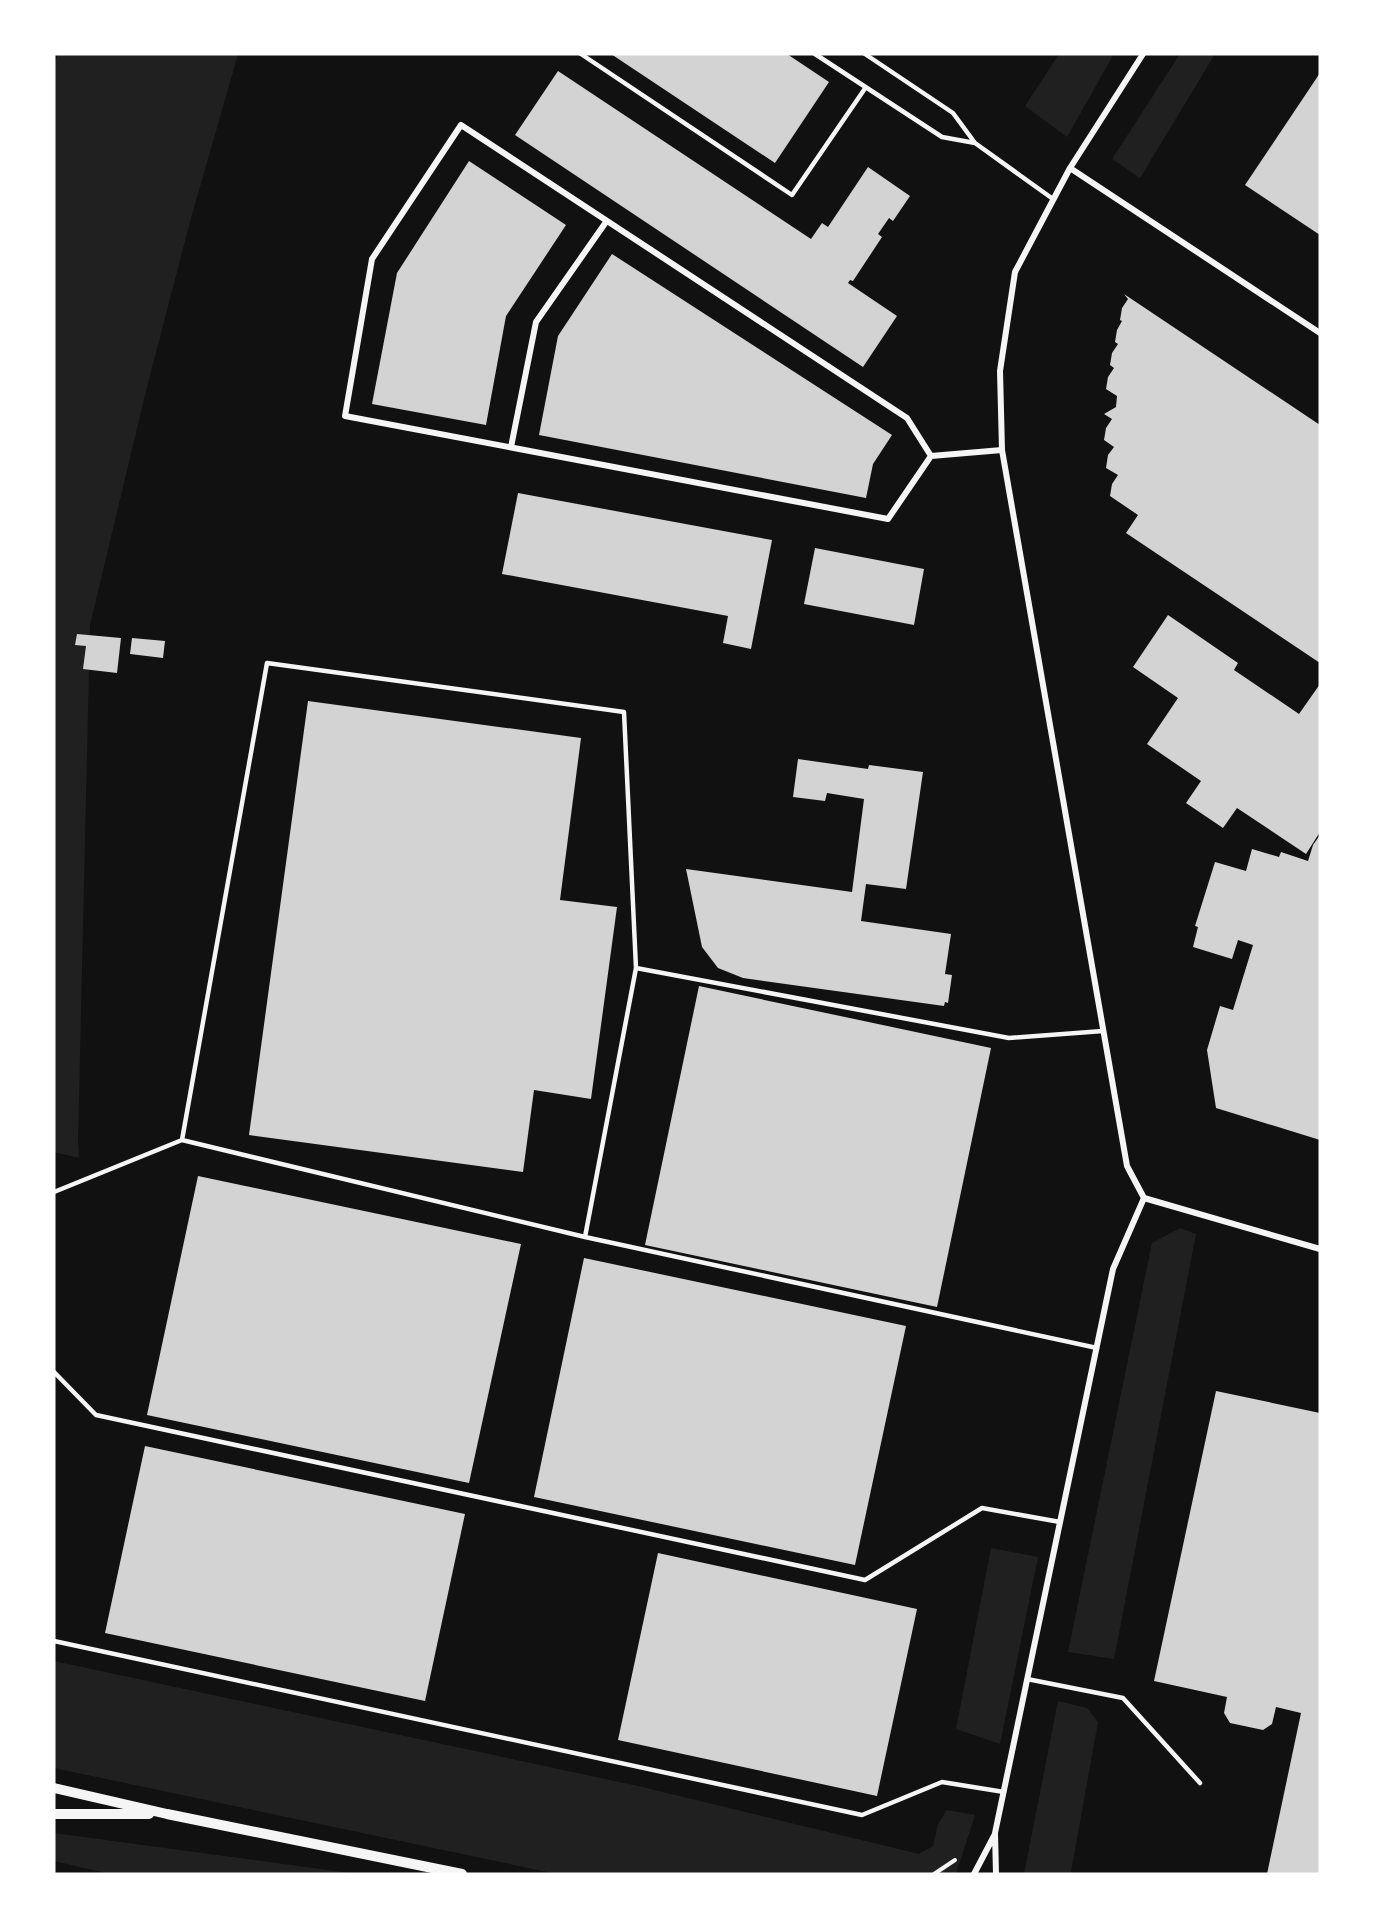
<svg xmlns="http://www.w3.org/2000/svg" width="1374" height="1928" viewBox="0 0 1374 1928" font-family="'DejaVu Sans',sans-serif">
<style>
.green{fill:#202020}
.building{fill:#d3d3d3}
.lines{fill:none;stroke-linecap:round;stroke-linejoin:round}
.path{stroke:#f5f5f5;stroke-width:4}
.service{stroke:#f5f5f5;stroke-width:4.5}
.minor{stroke:#f5f5f5;stroke-width:6}
.tertiary{stroke:#f5f5f5;stroke-width:10}
</style>
<rect width="100%" height="100%" fill="#111"/>
<path class="green" d="M 58,54 L 238,54 L 191,218 L 146,391 L 90,625 L 78,1140 L 79,1158 L 54,1152 L 54,65 Z
M 1059,54 L 1114,54 L 1067,137 L 1025,106 Z
M 1180,54 L 1215,54 L 1140,178 L 1112,159 Z
M 1180,1228 L 1196,1234 L 1114,1659 L 1068,1652 L 1152,1243 Z
M 991,1548 L 1038,1557 L 1000,1744 L 956,1729 Z
M 54,1661 L 638,1786 L 919,1854 L 933,1846 L 938,1824 L 947,1810 L 975,1815 L 956,1874 L 557,1874 L 54,1768 Z
M 1058,1701 L 1087,1708 L 1098,1722 L 1071,1872 L 1073,1874 L 1024,1874 Z
M 54,1833 L 357,1874 L 110,1874 L 54,1861 Z"/>
<path class="building" d="M 611,54 L 787,54 L 829,82 L 775,163 Z
M 558,71 L 811,239 L 822,223 L 828,227 L 868,167 L 910,196 L 893,221 L 889,218 L 878,234 L 882,237 L 853,281 L 850,280 L 848,283 L 897,316 L 863,367 L 515,135 Z
M 1320,73 L 1320,235 L 1245,185 Z
M 469,161 L 566,225 L 506,316 L 486,425 L 372,404 L 397,273 Z
M 612,254 L 892,435 L 873,464 L 866,498 L 539,435 L 558,336 Z
M 1124,294 L 1320,425 L 1320,663 L 1126,533 L 1138,515 L 1110,496 L 1112,484 L 1118,475 L 1106,468 L 1108,455 L 1114,447 L 1104,440 L 1106,428 L 1112,419 L 1104,414 L 1116,407 L 1117,396 L 1106,389 L 1108,377 L 1114,368 L 1110,365 L 1112,353 L 1118,344 L 1115,342 L 1117,330 L 1122,321 L 1120,320 L 1122,308 L 1128,299 Z
M 518,493 L 772,540 L 751,649 L 723,643 L 728,616 L 502,574 Z
M 815,548 L 924,569 L 914,625 L 804,604 Z
M 1168,615 L 1238,663 L 1234,670 L 1299,714 L 1320,684 L 1320,832 L 1306,854 L 1237,808 L 1223,828 L 1186,803 L 1201,781 L 1147,744 L 1178,698 L 1133,667 Z
M 77,634 L 121,638 L 117,673 L 83,669 L 86,646 L 75,645 Z
M 132,638 L 165,641 L 163,658 L 130,654 Z
M 308,701 L 581,738 L 560,900 L 617,907 L 591,1099 L 534,1090 L 523,1172 L 249,1135 Z
M 798,759 L 868,769 L 869,765 L 923,772 L 906,889 L 866,884 L 861,921 L 951,934 L 945,974 L 952,975 L 948,1003 L 945,1002 L 944,1006 L 743,978 L 718,968 L 702,947 L 686,869 L 852,892 L 864,799 L 827,793 L 825,801 L 793,797 Z
M 1320,835 L 1320,1140 L 1216,1108 L 1207,1050 L 1220,1006 L 1233,1010 L 1253,945 L 1238,940 L 1232,959 L 1193,947 L 1198,927 L 1195,926 L 1215,862 L 1246,871 L 1252,849 L 1279,857 L 1281,852 L 1308,861 L 1313,845 Z
M 699,986 L 991,1048 L 937,1307 L 645,1245 Z
M 198,1176 L 521,1244 L 469,1483 L 147,1415 Z
M 584,1258 L 906,1326 L 855,1565 L 534,1497 Z
M 1216,1391 L 1320,1413 L 1320,1874 L 1267,1874 L 1301,1713 L 1276,1707 L 1272,1724 L 1263,1730 L 1230,1723 L 1224,1713 L 1227,1697 L 1154,1681 Z
M 145,1446 L 465,1514 L 425,1701 L 105,1633 Z
M 658,1553 L 917,1609 L 877,1796 L 618,1740 Z"/>
<g class="lines">
<path class="path" d="M 934,1874 L 955,1860"/>
<path class="service" d="M 581,54 L 792,195 L 866,87
M 815,54 L 942,137 L 975,143
M 865,54 L 953,113 L 975,143 L 1053,199
M 636,968 L 585,1237 L 1097,1348
M 182,1140 L 585,1237
M 54,1192 L 182,1140 L 267,663 L 624,712 L 636,968 L 1009,1038 L 1103,1031
M 54,1372 L 96,1415 L 865,1580 L 982,1508 L 1060,1522
M 54,1641 L 862,1815 L 942,1782 L 1004,1792
M 1027,1679 L 1123,1698 L 1200,1783"/>
<path class="minor" d="M 1070,168 L 1320,333
M 511,447 L 536,322 L 606,222
M 931,456 L 907,418 L 461,125 L 372,259 L 345,416 L 888,519 L 931,456 L 1002,450
M 1144,1198 L 1320,1249
M 974,1874 L 995,1834
M 996,1874 L 995,1833 L 1113,1269 L 1144,1198 L 1127,1166 L 1002,450 L 1000,371 L 1015,272 L 1070,168 L 1143,54"/>
<path class="tertiary" d="M 54,1788 L 167,1814 L 462,1874
M 54,1814 L 149,1814"/>
</g>
<rect width="1374" height="1928" fill="none" stroke="#ffffff" stroke-width="111"/>
</svg>
